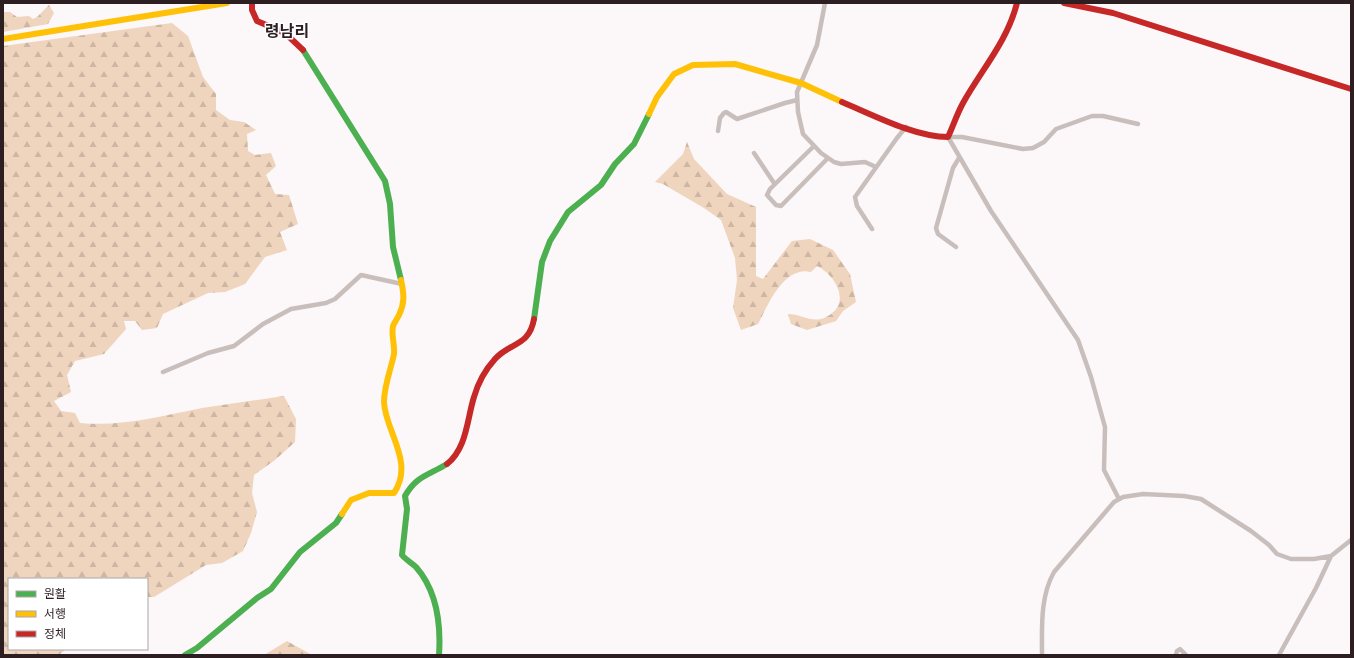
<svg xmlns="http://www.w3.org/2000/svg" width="1354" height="658" viewBox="0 0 1354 658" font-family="Literata,'Noto Sans KR',serif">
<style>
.forest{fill:url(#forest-firs)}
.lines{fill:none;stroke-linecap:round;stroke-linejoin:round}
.street{stroke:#c8bfbd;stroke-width:4.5}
.fast{stroke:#4caf50;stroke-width:6}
.slow{stroke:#ffc107;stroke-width:6}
.jam{stroke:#c62828;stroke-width:6}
.labels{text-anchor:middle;stroke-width:3;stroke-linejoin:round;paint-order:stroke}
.quarter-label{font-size:16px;font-weight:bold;fill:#2d1e22;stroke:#fff}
</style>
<defs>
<pattern id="forest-firs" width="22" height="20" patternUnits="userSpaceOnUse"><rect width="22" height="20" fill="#efd4be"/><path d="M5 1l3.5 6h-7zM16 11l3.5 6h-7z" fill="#cdb6a3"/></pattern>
</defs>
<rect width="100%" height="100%" fill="#fcf7f8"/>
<path class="forest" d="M 49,5 L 54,13 L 48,24 L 3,32 L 3,12 L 10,12 L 17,17 L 29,16 L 33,19 L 37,17 Z
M 172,23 L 188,36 L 203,77 L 216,94 L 216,110 L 230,120 L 244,122 L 256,130 L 247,134 L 248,151 L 255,155 L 271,153 L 276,166 L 266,175 L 275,194 L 289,195 L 298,224 L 280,232 L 287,250 L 265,257 L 245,284 L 225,292 L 208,293 L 163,314 L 157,328 L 142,330 L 135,321 L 124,321 L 126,329 L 104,354 L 75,361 L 67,375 L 71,392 L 54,401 L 61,411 L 75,413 L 80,423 C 121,427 162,416 202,408 C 229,404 257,400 284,396 L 296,419 L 295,442 L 275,460 L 254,475 L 252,493 L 257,512 L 251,533 L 243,551 L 222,563 L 206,565 L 154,597 L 147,597 L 147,579 L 9,579 L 9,649 L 66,649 L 59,655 L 3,655 L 3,46 Z
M 687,142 L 694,159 L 727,194 L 756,207 L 756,276 L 763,279 L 792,241 L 810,239 L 833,250 L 850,274 L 856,302 L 843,311 L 836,321 L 807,330 L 791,324 L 788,314 C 801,314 811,323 824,318 C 853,306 837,276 817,266 L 811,272 C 784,266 769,303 758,324 L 741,330 L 733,308 L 737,280 L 735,258 L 721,220 L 704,208 L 663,184 L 655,182 L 683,154 Z
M 287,641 L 312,655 L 264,655 Z"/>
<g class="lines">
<path class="street" d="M 825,3 L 817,45 L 797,92 L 798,112 L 803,134 L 821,153 L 834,162 L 841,164 L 865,162 L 876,167
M 718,131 L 720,118 L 724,113 L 726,112 L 737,119 L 785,103 L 797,100
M 814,146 L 770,189 L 767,195 L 776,205 L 781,206 L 828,158
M 754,153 L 774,183
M 872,229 L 857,206 L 855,197 L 897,138 L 906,127
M 956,247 L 938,234 L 936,228 L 953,168 L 959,158
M 163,372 L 208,353 L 234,346 L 263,324 L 291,309 L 326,303 L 335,299 L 361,275 L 402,284
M 1119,499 L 1104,470 L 1105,427 L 1091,377 L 1078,340 L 991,211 L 948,137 L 962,137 L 1023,149 L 1033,148 L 1044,142 L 1056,129 L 1092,116 L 1103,116 L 1138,124
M 1042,655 C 1042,627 1040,597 1054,572 L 1114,502 L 1123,497 L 1143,494 L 1184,496 L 1201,499 L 1251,531 L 1269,545 L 1277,554 L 1291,559 L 1314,559 L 1331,556 L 1351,540
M 1176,655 L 1177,651 L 1180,649 L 1186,655
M 1279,655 L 1316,588 L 1331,556"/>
<path class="fast" d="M 303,50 L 385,181 L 390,204 L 393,247 L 401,280
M 534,319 L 542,262 L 550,241 L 568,212 L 601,185 L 615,164 L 634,144 L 649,114
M 185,655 L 197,648 L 257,598 L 271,589 L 300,552 L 336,523 L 342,514
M 439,655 C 441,625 437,591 416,567 C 412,563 406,560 402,555 L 407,509 L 405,496 C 416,476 429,475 447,464"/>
<path class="slow" d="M 3,39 L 227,3
M 649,114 L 657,97 L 674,74 L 693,65 L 735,64 L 801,83 L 842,102
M 342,514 L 351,500 L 369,493 L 394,493 C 415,462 385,431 384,402 C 384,386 391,369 394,354 C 395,345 391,335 393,326 C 394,323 397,319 399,315 C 405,303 404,294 401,280"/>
<path class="jam" d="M 252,3 L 252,10 L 257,21 L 285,33 L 303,50
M 1064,3 L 1113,13 L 1351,89
M 842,102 C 873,115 915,137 948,137 C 953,126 957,114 963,103 C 982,69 1007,42 1017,3
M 447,464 C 467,448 467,419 474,397 C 478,383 485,370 495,359 C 510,342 529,347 534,319"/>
</g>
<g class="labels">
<g class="quarter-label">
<text x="287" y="37">령남리</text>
</g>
</g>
<rect width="1354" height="658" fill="none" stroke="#2d1e22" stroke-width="8"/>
<rect x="8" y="578" width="140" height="72" fill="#ffffff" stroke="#aba5a7"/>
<rect x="16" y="591" width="20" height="6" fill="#4caf50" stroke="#aba5a7"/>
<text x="44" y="598" font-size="12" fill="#2d1e22">원활</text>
<rect x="16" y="611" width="20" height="6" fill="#ffc107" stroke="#aba5a7"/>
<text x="44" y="618" font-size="12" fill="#2d1e22">서행</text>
<rect x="16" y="631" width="20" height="6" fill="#c62828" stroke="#aba5a7"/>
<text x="44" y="638" font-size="12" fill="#2d1e22">정체</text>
</svg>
